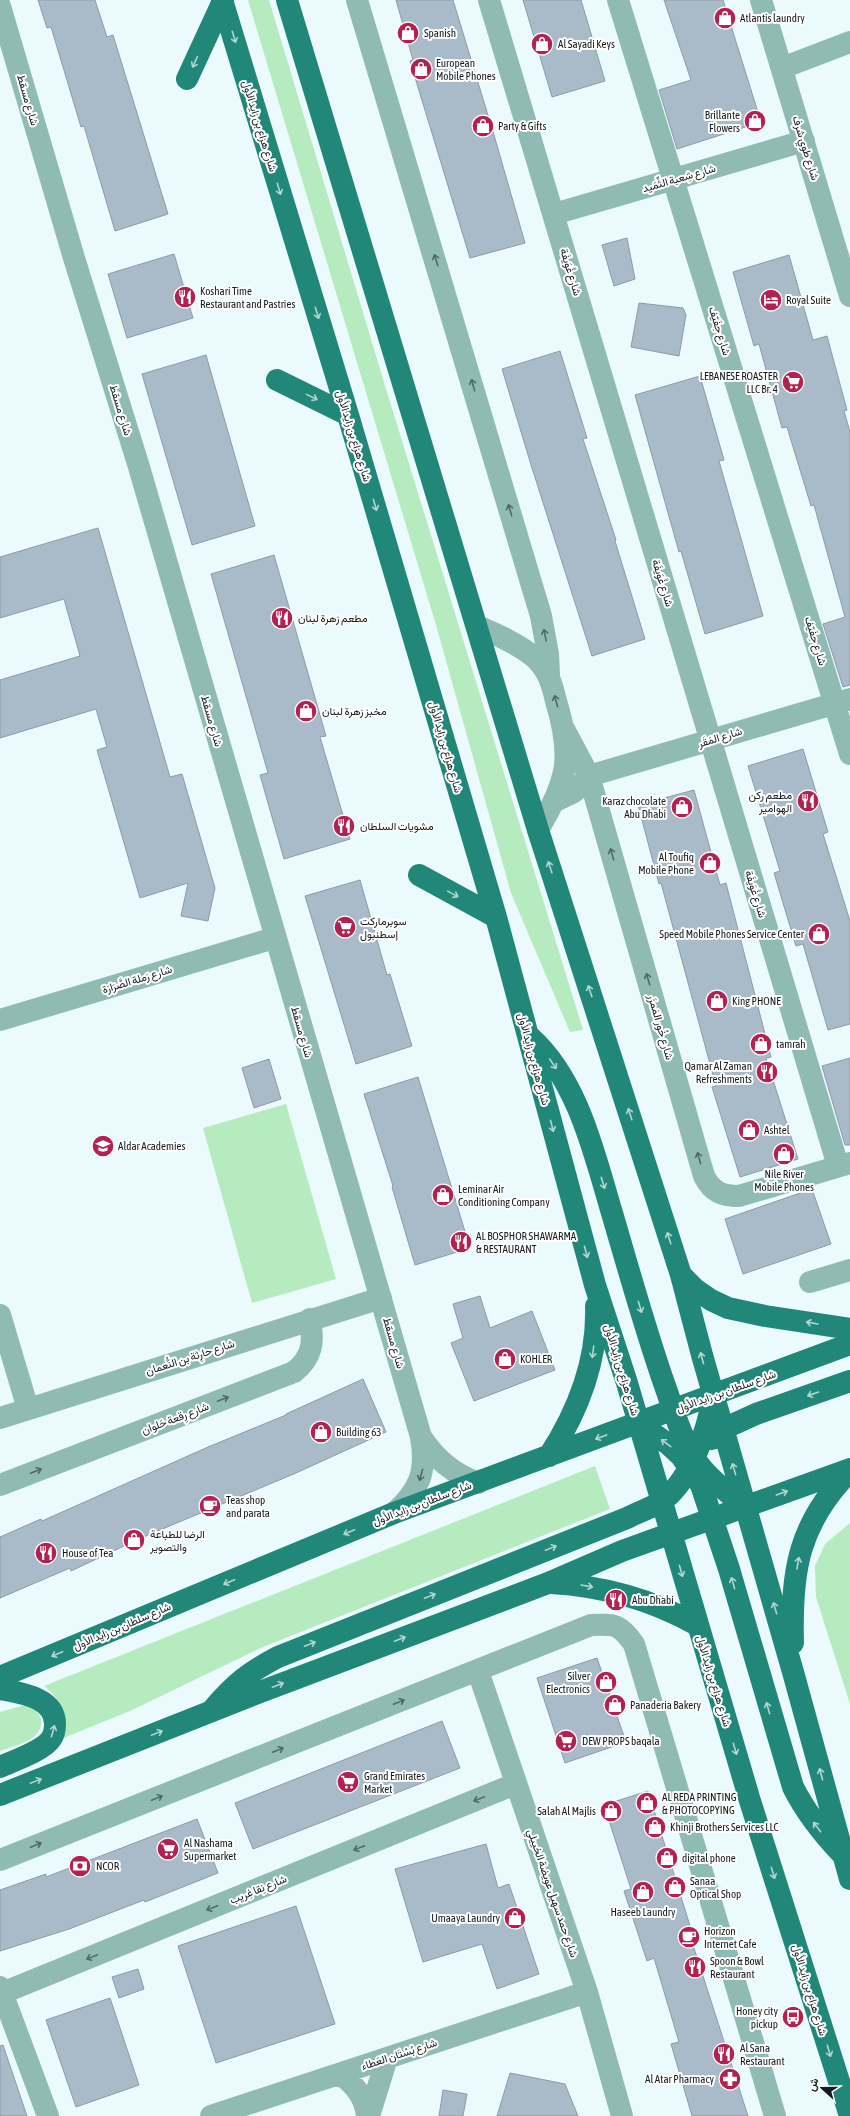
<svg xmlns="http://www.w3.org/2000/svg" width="850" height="2116" viewBox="0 0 850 2116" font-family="'Asap Condensed',Vazirmatn,sans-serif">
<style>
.green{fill:#b6ebbf}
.building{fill:#a9bac8;stroke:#8b9ba9}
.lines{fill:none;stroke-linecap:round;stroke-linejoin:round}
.minor{stroke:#8fbbb2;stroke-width:22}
.primary{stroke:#208779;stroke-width:22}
.oneway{stroke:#b1d5d0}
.oneway2{stroke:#506a67}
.labels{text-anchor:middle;stroke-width:4;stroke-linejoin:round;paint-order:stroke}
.poi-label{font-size:11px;fill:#111a1c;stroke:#fff;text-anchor:start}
.street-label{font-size:11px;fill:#111a1c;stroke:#fff}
</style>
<rect width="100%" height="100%" fill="#ebfafd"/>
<path class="green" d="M 248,0 L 269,0 L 383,379 L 583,1030 L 570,1032 L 511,893 L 436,625 Z
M 286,1104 L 336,1279 L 252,1303 L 203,1128 Z
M 595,1466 L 610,1509 L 263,1647 L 130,1711 L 61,1739 C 62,1715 65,1702 44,1686 Z
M 850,1523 L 850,1704 L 816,1597 L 815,1566 L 825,1544 Z
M 25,1705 C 33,1707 39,1711 41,1720 C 44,1740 14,1746 0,1751 L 0,1712 Z"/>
<path class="building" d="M 38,0 L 95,0 L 107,37 L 113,35 L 168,214 L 115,231 L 84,126 L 81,127 L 51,27 L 47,28 Z
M 396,0 L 453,0 L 494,135 L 525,243 L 470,258 L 410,61 L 413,60 Z
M 523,0 L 581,0 L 605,81 L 552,97 Z
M 664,0 L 723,0 L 761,122 L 677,149 L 659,90 L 691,80 Z
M 627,238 L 635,279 L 614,286 L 602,245 Z
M 174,254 L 193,318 L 127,338 L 108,274 Z
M 789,255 L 813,340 L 827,336 L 847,410 L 844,411 L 850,432 L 850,685 L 843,687 L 823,624 L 845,617 L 814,505 L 811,506 L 787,427 L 782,428 L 759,344 L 754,346 L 733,272 Z
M 639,303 L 683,308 L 686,315 L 679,356 L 631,347 Z
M 560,351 L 587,438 L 583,439 L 616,540 L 615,541 L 645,639 L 592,656 L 532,468 L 502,369 Z
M 206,355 L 255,526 L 192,545 L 142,374 Z
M 700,376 L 724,460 L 719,461 L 763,616 L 705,634 L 681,551 L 679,552 L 635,395 Z
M 98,528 L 170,777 L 182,774 L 215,888 L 208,921 L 181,916 L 188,883 L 140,898 L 97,750 L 107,747 L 96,709 L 0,738 L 0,680 L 80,656 L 64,599 L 0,618 L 0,557 Z
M 274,555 L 326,736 L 320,737 L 350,839 L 284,859 L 260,775 L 268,773 L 211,574 Z
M 803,749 L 828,832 L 823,834 L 850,921 L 850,1024 L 828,1030 L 803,944 L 796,946 L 774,873 L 780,871 L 748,766 Z
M 694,790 L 720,885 L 726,883 L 771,1057 L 766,1058 L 798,1159 L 740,1177 L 712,1087 L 716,1086 L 661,883 L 659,884 L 638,805 Z
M 360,880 L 387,975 L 390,974 L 412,1046 L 356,1064 L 305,896 Z
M 850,1058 L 850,1145 L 845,1145 L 822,1066 Z
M 269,1059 L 281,1099 L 254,1108 L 242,1068 Z
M 418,1077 L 470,1248 L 415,1265 L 392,1187 L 393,1186 L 364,1094 Z
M 812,1189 L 831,1244 L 743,1274 L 725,1219 Z
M 480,1296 L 490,1328 L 532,1311 L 555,1370 L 474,1401 L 451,1343 L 463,1338 L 453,1304 Z
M 363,1379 L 386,1432 L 296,1473 L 141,1538 L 71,1571 L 70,1568 L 0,1598 L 0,1537 L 41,1519 L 42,1521 L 208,1447 L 286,1415 L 286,1414 Z
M 597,1658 L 626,1742 L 565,1763 L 537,1678 Z
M 442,1721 L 460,1768 L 253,1849 L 235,1803 Z
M 648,1791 L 696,1945 L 693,1945 L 748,2116 L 692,2116 L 671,2044 L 679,2042 L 654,1958 L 647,1961 L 624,1891 L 631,1889 L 604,1805 Z
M 197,1819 L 218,1873 L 145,1902 L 144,1900 L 69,1929 L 0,1951 L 0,1890 L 46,1874 L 46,1877 Z
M 486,1844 L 498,1888 L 509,1884 L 539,1974 L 497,1989 L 482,1944 L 423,1962 L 395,1869 Z
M 296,1906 L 335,2024 L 216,2063 L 178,1946 Z
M 138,1969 L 144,1989 L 119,1998 L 112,1977 Z
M 110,1998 L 139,2085 L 76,2107 L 46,2020 Z
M 3,2045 L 27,2116 L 0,2116 L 0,2046 Z
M 510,2073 L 565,2084 L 578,2116 L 497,2116 Z
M 443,2090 L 467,2094 L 463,2116 L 439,2116 Z"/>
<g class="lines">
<path class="minor" d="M 357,0 L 541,616 L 548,654 L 549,674
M 489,0 L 838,1166
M 618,0 L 850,754
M 761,0 L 850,296
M 0,6 L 74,258 L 139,467 L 421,1437 C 427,1471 420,1490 394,1513
M 782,68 L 850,42
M 554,214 L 804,141
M 477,626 C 496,634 519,644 535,658 C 548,670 552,684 556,701 C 573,758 568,779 538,830
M 564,729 L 589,776 L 704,1176 C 712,1192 722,1196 739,1196 L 850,1163
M 555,801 L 574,792 L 589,776 L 850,699
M 0,1020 L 274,938
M 810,1282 L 850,1270
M 0,1315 L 28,1409
M 0,1418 L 381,1298
M 421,1437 C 436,1459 452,1473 478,1483
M 0,1485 L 294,1372 C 313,1357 314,1341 310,1319
M 478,1671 L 587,1992 L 622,2116
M 0,1860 L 591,1625 C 616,1624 619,1624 634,1644 L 775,2116
M 0,1987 L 48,2116
M 0,1994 L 515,1784
M 339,2074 C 355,2084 365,2097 367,2116
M 211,2116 L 587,1992
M 369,2116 L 387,2058"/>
<path class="primary" d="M 222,0 L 348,415 L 496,917 L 595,1285 L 627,1383 L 750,1801 L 850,2116
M 287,0 L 538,830 L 681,1275 L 702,1355 L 793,1672 L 850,1879
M 187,79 L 223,1
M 277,380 L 348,415
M 419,875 L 496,917
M 530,1037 C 578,1080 594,1153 612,1213 C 629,1271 645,1329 665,1386 C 674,1411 681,1437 695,1459 C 708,1479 728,1492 745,1507
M 681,1275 L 695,1289 L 711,1300 L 728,1308 L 765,1316 L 850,1329
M 638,1423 L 668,1444 L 681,1456 L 701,1485 L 729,1569 L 793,1787 C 806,1813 822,1833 842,1854
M 712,1439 L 723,1429 L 756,1414 L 850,1381
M 549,1456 C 578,1411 598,1361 596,1306
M 551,1583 C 604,1586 651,1599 697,1625
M 793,1643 C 791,1571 798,1524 850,1471
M 0,1677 L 394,1513 L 850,1344
M 0,1689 C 20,1693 55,1697 55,1724 C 55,1729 54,1735 51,1739 C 43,1751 13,1761 0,1767
M 213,1709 C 234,1684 249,1672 278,1657 L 627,1518 C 638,1512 651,1508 661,1502 C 690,1481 707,1432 713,1398
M 0,1795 L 255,1694 L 548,1583 L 622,1551 L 850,1469"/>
</g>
<defs><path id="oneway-shaft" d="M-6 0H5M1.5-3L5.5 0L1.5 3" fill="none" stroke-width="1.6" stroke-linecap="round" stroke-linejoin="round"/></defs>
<g class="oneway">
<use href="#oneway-shaft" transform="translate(234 37) rotate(73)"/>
<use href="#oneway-shaft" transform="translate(195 62) rotate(114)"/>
<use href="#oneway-shaft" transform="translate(279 189) rotate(73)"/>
<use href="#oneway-shaft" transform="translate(317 313) rotate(73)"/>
<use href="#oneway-shaft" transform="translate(312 397) rotate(26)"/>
<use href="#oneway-shaft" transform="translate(375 505) rotate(74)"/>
<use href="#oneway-shaft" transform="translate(550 867) rotate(-108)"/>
<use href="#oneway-shaft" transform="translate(453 894) rotate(29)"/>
<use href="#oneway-shaft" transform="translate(590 991) rotate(-108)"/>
<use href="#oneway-shaft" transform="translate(553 1064) rotate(56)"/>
<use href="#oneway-shaft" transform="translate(630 1114) rotate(-108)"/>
<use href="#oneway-shaft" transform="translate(552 1126) rotate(75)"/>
<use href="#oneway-shaft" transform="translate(603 1183) rotate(73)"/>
<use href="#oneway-shaft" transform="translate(669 1238) rotate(-108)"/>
<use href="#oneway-shaft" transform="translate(586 1252) rotate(75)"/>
<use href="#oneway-shaft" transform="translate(640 1307) rotate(73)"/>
<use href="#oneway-shaft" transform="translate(812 1323) rotate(-170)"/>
<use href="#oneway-shaft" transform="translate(593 1352) rotate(97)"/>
<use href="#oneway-shaft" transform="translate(702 1358) rotate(-105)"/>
<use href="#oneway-shaft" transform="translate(813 1394) rotate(161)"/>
<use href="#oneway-shaft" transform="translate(601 1437) rotate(160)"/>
<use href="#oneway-shaft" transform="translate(666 1443) rotate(-143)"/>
<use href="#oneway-shaft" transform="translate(734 1469) rotate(-106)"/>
<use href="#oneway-shaft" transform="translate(782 1493) rotate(-20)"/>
<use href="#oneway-shaft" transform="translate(349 1532) rotate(157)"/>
<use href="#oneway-shaft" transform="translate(551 1548) rotate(-22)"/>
<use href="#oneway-shaft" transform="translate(798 1563) rotate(-80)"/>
<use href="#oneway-shaft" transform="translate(681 1571) rotate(74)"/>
<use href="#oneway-shaft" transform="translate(229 1582) rotate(157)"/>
<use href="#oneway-shaft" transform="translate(733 1583) rotate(-106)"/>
<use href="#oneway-shaft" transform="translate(587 1586) rotate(10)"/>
<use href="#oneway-shaft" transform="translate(430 1596) rotate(-22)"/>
<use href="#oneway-shaft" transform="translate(775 1608) rotate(-106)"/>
<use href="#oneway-shaft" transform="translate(400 1639) rotate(-21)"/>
<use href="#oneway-shaft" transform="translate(310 1644) rotate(-22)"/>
<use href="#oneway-shaft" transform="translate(57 1654) rotate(157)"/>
<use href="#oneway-shaft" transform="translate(278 1685) rotate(-21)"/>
<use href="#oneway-shaft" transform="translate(768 1708) rotate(-106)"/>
<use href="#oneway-shaft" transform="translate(53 1731) rotate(-75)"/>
<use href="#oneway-shaft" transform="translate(157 1733) rotate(-22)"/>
<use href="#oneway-shaft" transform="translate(735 1749) rotate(73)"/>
<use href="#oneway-shaft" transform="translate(821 1774) rotate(-105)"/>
<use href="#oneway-shaft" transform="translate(36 1781) rotate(-22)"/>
<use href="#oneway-shaft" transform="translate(817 1827) rotate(-127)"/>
<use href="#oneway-shaft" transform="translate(773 1873) rotate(73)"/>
<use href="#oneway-shaft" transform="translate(829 2051) rotate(73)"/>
</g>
<g class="oneway2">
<use href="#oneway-shaft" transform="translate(436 260) rotate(-107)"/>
<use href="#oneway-shaft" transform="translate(473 385) rotate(-106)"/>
<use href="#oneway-shaft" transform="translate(510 510) rotate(-106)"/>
<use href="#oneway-shaft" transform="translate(545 635) rotate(-101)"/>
<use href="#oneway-shaft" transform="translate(556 701) rotate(-106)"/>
<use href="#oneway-shaft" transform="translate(612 854) rotate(-106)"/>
<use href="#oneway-shaft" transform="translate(648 979) rotate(-106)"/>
<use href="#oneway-shaft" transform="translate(699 1158) rotate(-106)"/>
<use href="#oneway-shaft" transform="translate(223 1399) rotate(-21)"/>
<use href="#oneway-shaft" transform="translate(36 1471) rotate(-21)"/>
<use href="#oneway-shaft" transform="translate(421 1475) rotate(106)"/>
<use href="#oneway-shaft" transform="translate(399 1702) rotate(-22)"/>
<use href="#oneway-shaft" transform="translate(278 1750) rotate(-22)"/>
<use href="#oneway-shaft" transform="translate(157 1798) rotate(-22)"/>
<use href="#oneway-shaft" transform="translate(479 1799) rotate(158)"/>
<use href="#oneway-shaft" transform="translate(36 1845) rotate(-22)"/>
<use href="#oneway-shaft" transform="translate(359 1848) rotate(158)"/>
<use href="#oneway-shaft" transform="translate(212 1908) rotate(158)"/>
<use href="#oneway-shaft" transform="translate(92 1957) rotate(158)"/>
</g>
<defs>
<g id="shop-disc" transform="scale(1.15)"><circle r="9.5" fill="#b22150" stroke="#fff"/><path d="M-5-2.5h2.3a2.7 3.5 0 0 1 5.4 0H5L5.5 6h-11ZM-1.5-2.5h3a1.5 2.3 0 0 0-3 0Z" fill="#fff"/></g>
<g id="restaurant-disc" transform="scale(1.15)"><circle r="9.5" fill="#b22150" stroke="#fff"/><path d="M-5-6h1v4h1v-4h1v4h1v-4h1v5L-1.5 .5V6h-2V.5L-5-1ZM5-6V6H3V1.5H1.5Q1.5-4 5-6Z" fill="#fff"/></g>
<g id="hotel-disc" transform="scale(1.15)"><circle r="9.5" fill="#b22150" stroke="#fff"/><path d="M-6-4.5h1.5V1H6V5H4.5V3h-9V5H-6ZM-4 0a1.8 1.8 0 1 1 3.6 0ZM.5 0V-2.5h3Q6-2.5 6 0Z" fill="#fff"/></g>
<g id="supermarket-disc" transform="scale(1.15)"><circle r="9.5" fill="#b22150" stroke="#fff"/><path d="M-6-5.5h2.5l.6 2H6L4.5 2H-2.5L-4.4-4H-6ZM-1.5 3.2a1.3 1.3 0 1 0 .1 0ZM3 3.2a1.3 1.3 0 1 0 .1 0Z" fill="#fff"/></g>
<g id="school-disc" transform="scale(1.15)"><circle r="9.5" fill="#b22150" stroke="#fff"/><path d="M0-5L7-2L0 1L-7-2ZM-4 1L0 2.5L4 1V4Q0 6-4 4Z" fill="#fff"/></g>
<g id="cafe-disc" transform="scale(1.15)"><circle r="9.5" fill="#b22150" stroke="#fff"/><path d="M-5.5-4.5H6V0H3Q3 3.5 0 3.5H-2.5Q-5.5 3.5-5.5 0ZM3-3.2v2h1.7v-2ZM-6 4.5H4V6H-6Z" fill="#fff"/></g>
<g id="bank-disc" transform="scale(1.15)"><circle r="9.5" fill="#b22150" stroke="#fff"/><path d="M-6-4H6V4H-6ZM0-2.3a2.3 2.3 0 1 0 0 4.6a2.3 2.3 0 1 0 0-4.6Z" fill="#fff"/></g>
<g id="bus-disc" transform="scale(1.15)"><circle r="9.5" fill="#b22150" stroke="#fff"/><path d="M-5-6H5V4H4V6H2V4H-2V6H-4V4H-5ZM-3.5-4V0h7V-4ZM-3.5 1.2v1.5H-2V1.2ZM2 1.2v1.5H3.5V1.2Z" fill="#fff"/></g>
<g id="pharmacy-disc" transform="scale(1.15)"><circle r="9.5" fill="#b22150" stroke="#fff"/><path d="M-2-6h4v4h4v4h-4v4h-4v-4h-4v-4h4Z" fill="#fff"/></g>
</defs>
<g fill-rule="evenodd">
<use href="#shop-disc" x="725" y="18"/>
<use href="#shop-disc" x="408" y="33"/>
<use href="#shop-disc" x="542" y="44"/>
<use href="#shop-disc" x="421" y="69"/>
<use href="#shop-disc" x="755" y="121"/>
<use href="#shop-disc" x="483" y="126"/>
<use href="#restaurant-disc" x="185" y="297"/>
<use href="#hotel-disc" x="771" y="300"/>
<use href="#supermarket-disc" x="793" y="382"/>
<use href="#restaurant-disc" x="282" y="618"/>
<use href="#shop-disc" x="306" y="711"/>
<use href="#restaurant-disc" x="808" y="801"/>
<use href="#shop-disc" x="682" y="807"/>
<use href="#restaurant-disc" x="344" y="826"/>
<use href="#shop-disc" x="710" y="863"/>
<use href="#supermarket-disc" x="345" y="927"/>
<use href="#shop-disc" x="819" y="934"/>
<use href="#shop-disc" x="717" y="1001"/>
<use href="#shop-disc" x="761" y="1044"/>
<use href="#restaurant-disc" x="767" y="1072"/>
<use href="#shop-disc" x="749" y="1130"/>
<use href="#school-disc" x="103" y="1146"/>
<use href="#shop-disc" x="784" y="1154"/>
<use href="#shop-disc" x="443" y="1195"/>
<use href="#restaurant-disc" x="461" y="1242"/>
<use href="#shop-disc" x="505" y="1359"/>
<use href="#shop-disc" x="321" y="1432"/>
<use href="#cafe-disc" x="210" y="1506"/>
<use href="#shop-disc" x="134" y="1540"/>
<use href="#restaurant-disc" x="46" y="1553"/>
<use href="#restaurant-disc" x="616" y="1600"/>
<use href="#shop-disc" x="606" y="1682"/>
<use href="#shop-disc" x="615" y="1705"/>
<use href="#supermarket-disc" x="566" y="1741"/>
<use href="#supermarket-disc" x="348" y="1782"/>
<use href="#shop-disc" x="647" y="1803"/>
<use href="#shop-disc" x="611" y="1811"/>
<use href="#shop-disc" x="655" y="1827"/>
<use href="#supermarket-disc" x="168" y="1849"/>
<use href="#shop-disc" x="667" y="1858"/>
<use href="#bank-disc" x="80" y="1866"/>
<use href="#shop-disc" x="675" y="1887"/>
<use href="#shop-disc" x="643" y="1892"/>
<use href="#shop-disc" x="515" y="1918"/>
<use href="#cafe-disc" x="689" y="1937"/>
<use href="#restaurant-disc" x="695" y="1967"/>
<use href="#bus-disc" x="793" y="2017"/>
<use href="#restaurant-disc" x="724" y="2054"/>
<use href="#pharmacy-disc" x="730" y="2079"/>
</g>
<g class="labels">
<g class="poi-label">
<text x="740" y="22">Atlantis laundry</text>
<text x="424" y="37">Spanish</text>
<text x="558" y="48">Al Sayadi Keys</text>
<text x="436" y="67">European<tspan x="436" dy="13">Mobile Phones</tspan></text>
<text x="740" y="119" text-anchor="end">Brillante<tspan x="740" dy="13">Flowers</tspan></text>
<text x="498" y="130">Party &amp; Gifts</text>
<text x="200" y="295">Koshari Time<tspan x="200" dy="13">Restaurant and Pastries</tspan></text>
<text x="786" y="304">Royal Suite</text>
<text x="778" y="380" text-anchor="end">LEBANESE ROASTER<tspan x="778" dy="13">LLC Br. 4</tspan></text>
<text x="298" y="622">مطعم زهرة لبنان</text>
<text x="322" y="715">مخبز زهرة لبنان</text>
<text x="792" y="799" text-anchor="end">مطعم ركن<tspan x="792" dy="13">الهوامير</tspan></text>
<text x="666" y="805" text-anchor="end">Karaz chocolate<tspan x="666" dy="13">Abu Dhabi</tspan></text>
<text x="360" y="830">مشويات السلطان</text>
<text x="694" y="861" text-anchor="end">Al Toufiq<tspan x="694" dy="13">Mobile Phone</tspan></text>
<text x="360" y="925">سوبرماركت<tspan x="360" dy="13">إسطنبول</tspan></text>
<text x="804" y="938" text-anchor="end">Speed Mobile Phones Service Center</text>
<text x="732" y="1005">King PHONE</text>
<text x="776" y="1048">tamrah</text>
<text x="752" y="1070" text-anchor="end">Qamar Al Zaman<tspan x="752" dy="13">Refreshments</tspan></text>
<text x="764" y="1134">Ashtel</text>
<text x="118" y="1150">Aldar Academies</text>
<text x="784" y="1178" text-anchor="middle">Nile River<tspan x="784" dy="13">Mobile Phones</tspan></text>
<text x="458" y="1193">Leminar Air<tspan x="458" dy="13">Conditioning Company</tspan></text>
<text x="476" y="1240">AL BOSPHOR SHAWARMA<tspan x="476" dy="13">&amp; RESTAURANT</tspan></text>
<text x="520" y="1363">KOHLER</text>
<text x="336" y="1436">Building 63</text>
<text x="226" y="1504">Teas shop<tspan x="226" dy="13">and parata</tspan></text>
<text x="150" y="1538">الرضا للطباعة<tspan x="150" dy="13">والتصوير</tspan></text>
<text x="62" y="1557">House of Tea</text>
<text x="632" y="1604">Abu Dhabi</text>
<text x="590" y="1680" text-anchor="end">Silver<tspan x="590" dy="13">Electronics</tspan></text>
<text x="630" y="1709">Panaderia Bakery</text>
<text x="582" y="1745">DEW PROPS baqala</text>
<text x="364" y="1780">Grand Emirates<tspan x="364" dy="13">Market</tspan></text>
<text x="662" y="1801">AL REDA PRINTING<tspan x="662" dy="13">&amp; PHOTOCOPYING</tspan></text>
<text x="596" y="1815" text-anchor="end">Salah Al Majlis</text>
<text x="670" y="1831">Khinji Brothers Services LLC</text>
<text x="184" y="1847">Al Nashama<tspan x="184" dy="13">Supermarket</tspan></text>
<text x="682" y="1862">digital phone</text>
<text x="96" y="1870">NCOR</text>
<text x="690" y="1885">Sanaa<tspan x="690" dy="13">Optical Shop</tspan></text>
<text x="643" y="1916" text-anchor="middle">Haseeb Laundry</text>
<text x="500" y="1922" text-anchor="end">Umaaya Laundry</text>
<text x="704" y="1935">Horizon<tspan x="704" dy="13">Internet Cafe</tspan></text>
<text x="710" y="1965">Spoon &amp; Bowl<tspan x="710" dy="13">Restaurant</tspan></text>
<text x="778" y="2015" text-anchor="end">Honey city<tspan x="778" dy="13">pickup</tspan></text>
<text x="740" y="2052">Al Sana<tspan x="740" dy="13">Restaurant</tspan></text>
<text x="714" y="2083" text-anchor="end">Al Atar Pharmacy</text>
</g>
<g class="street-label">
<text transform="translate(28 100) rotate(74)" y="4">شارع مسقط</text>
<text transform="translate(260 126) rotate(73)" y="4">شارع هزاع بن زايد الأول</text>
<text transform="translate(806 148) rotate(73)" y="4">شارع طوي شرف</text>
<text transform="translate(679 178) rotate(-16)" y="4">شارع شِعبة الثِّمَيد</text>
<text transform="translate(571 272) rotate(73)" y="4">شارع غُوَيفَة</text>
<text transform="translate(720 331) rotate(73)" y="4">شارع حِفَيّف</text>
<text transform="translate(121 410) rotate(73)" y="4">شارع مسقط</text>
<text transform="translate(354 436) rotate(73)" y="4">شارع هزاع بن زايد الأول</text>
<text transform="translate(663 583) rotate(73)" y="4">شارع غُوَيفَة</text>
<text transform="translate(816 641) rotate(73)" y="4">شارع حِفَيّف</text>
<text transform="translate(212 721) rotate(74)" y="4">شارع مسقط</text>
<text transform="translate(720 737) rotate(-17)" y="4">شارع المَقَر</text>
<text transform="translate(446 747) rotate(74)" y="4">شارع هزاع بن زايد الأول</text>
<text transform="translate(756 894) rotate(73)" y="4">شارع غُوَيفَة</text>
<text transform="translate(137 979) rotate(-17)" y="4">شارع رَملة الصَّرَارَة</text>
<text transform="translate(661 1027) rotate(74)" y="4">شارع خُور المَمزَر</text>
<text transform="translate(302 1032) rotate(74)" y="4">شارع مسقط</text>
<text transform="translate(534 1059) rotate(75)" y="4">شارع هزاع بن زايد الأول</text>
<text transform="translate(394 1343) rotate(74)" y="4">شارع مسقط</text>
<text transform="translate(190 1357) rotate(-18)" y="4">شارع حارِثة بن النُّعمان</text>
<text transform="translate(622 1370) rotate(73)" y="4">شارع هزاع بن زايد الأول</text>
<text transform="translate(726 1391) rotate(-20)" y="4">شارع سلطان بن زايد الأول</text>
<text transform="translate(175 1418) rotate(-21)" y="4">شارع رِقعة حَلوان</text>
<text transform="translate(422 1503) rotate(-21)" y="4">شارع سلطان بن زايد الأول</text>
<text transform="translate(122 1626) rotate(-23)" y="4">شارع سلطان بن زايد الأول</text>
<text transform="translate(714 1681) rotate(73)" y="4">شارع هزاع بن زايد الأول</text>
<text transform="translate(258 1889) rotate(-22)" y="4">شارع نِقا غِريب</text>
<text transform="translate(553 1893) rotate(71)" y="4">شارع حمد سهيل عويضة الخييلي</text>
<text transform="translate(810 1990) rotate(73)" y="4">شارع هزاع بن زايد الأول</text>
<text transform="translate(399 2054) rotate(-18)" y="4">شارع بُسْتَان العَطاء</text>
</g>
</g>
<g transform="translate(822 2088) rotate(291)" stroke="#ffffff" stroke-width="3" paint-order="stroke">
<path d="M0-3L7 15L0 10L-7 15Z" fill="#111a1c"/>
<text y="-6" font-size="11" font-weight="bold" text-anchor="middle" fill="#111a1c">ش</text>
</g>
</svg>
